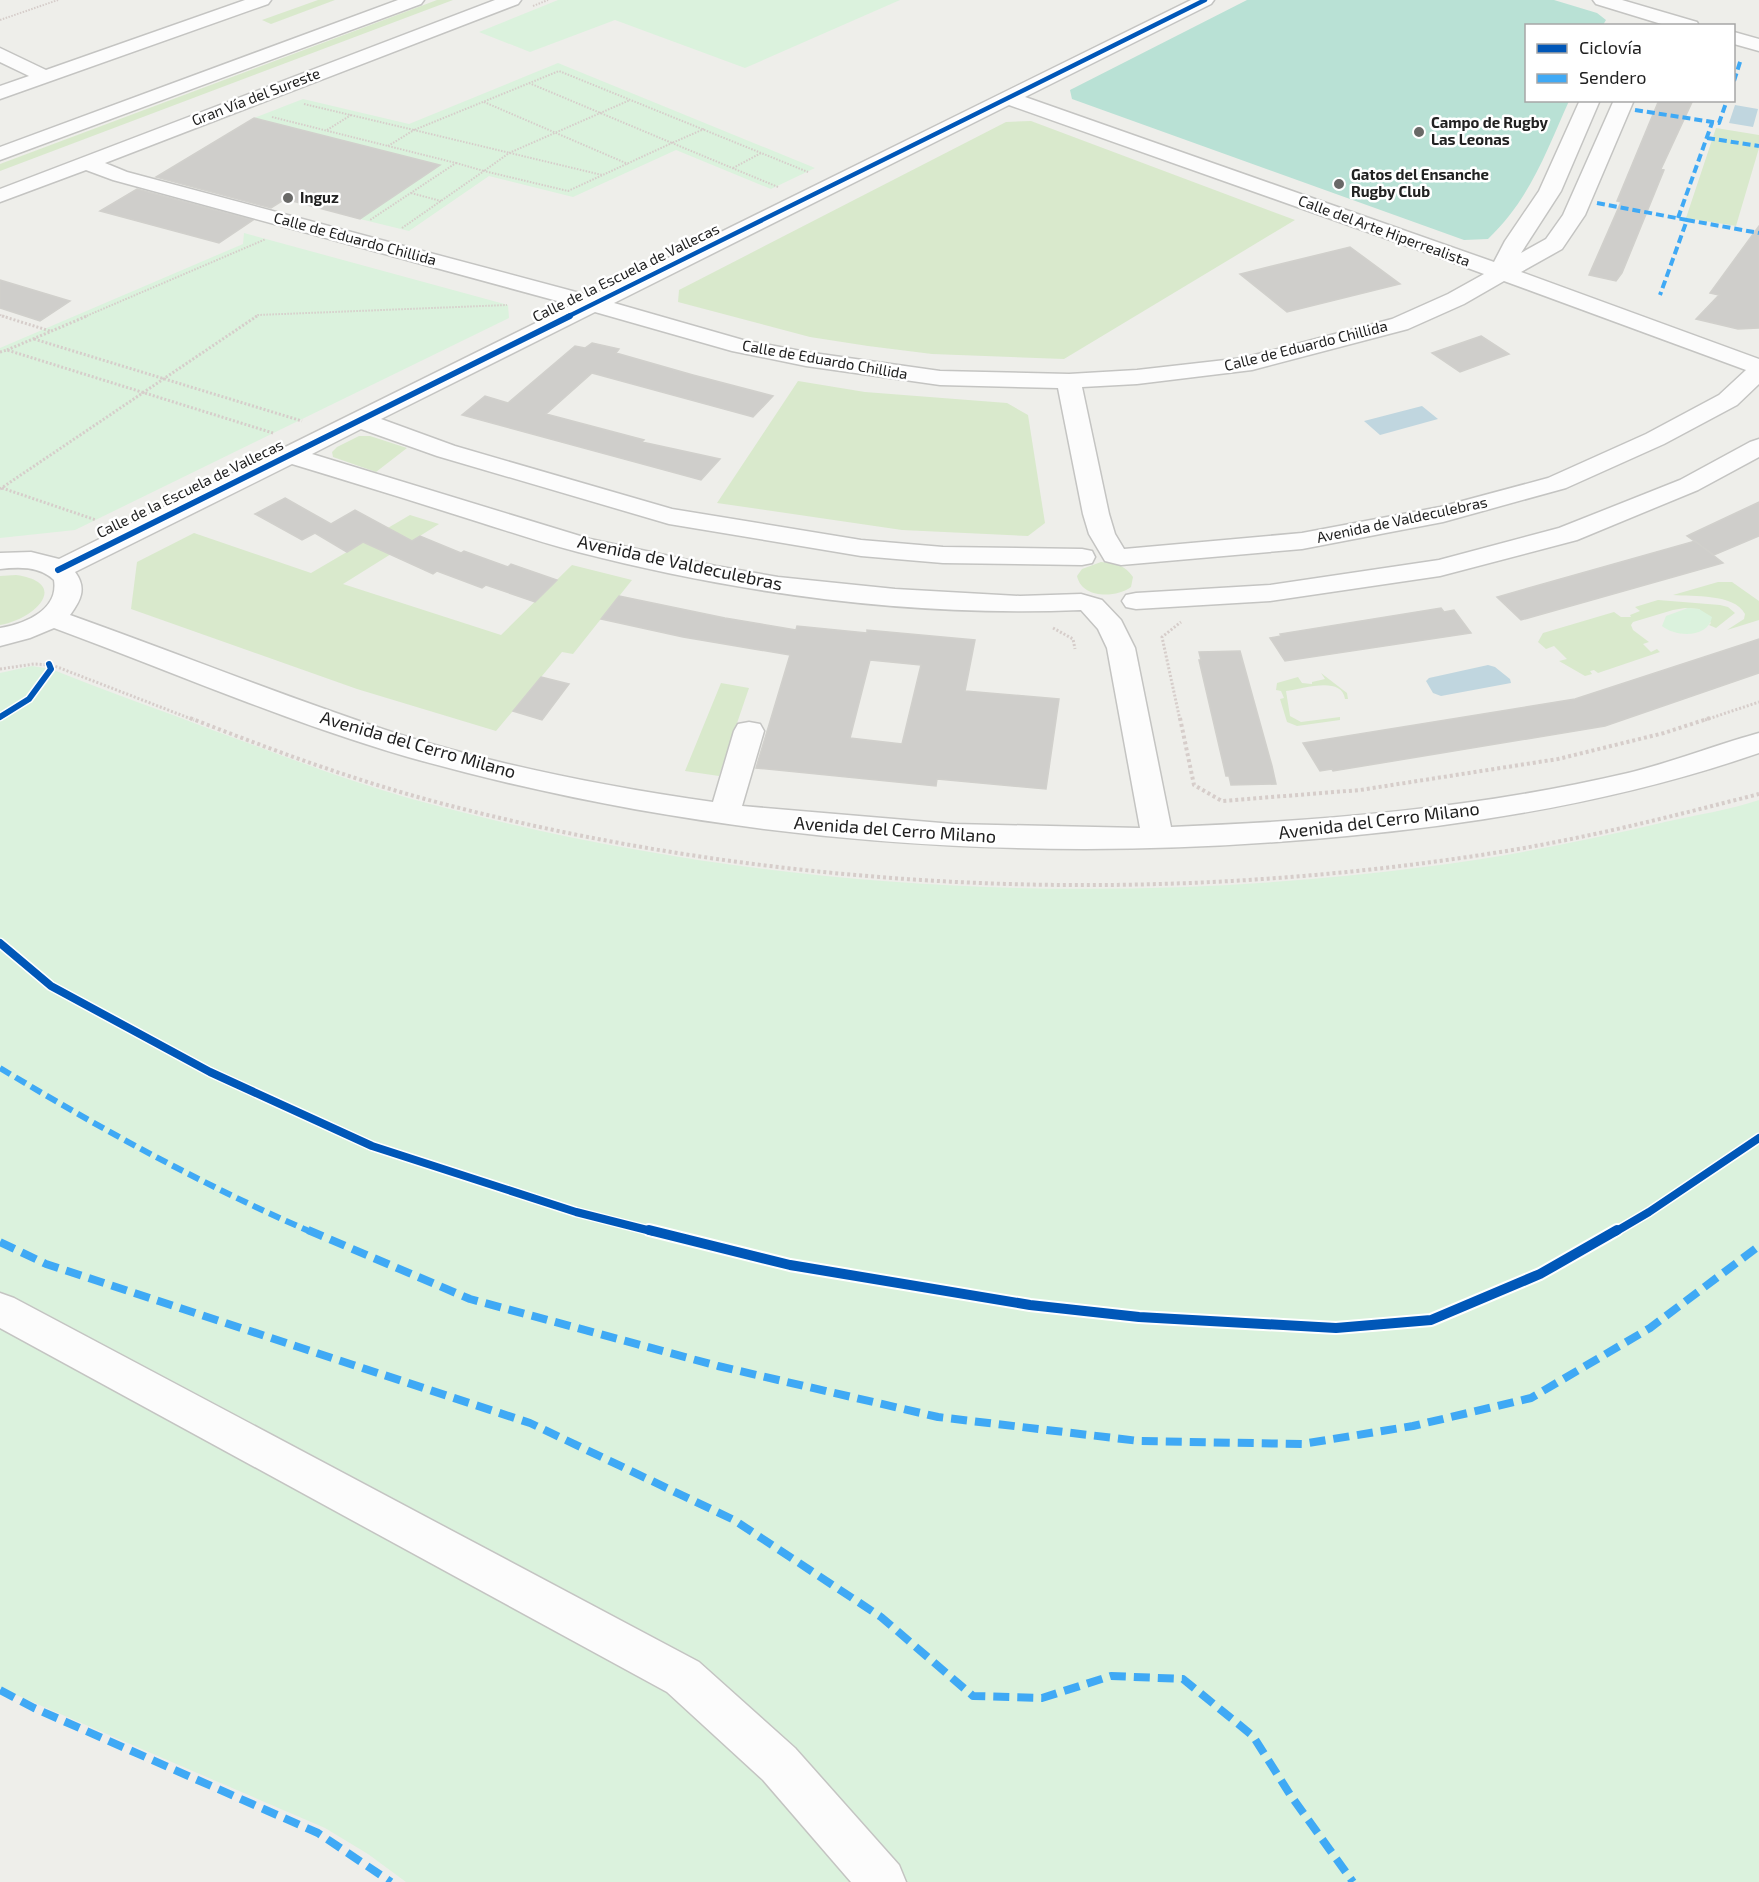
<svg xmlns="http://www.w3.org/2000/svg" width="1759" height="1882" viewBox="0 0 1759 1882" font-family="'Exo 2',sans-serif">
<style>
.grass{fill:#d9e9cc}
.park{fill:#dbf2dd}
.pitch{fill:#b9e1d5}
.water{fill:#c0d6df}
.building{fill:#cfcecb;stroke:#d1d0cc;stroke-width:1.5;fill-rule:evenodd}
.lines{fill:none;stroke-linecap:round;stroke-linejoin:round}
.minor-casing{stroke:#c4c4c2;stroke-width:3}
.path-far2{stroke:#d6cdca;stroke-width:2;stroke-dasharray:1.5 1.5;stroke-linecap:butt}
.path-far1{stroke:#d6cdca;stroke-width:3;stroke-dasharray:2 2;stroke-linecap:butt}
.path{stroke:#d6cdca;stroke-width:4;stroke-dasharray:3 3;stroke-linecap:butt}
.minor{fill:#fcfcfc;fill-rule:evenodd}
.quiet-far2{stroke:#3fa9f5;stroke-width:4;stroke-dasharray:8 4;stroke-linecap:butt}
.quiet-far1{stroke:#3fa9f5;stroke-width:6;stroke-dasharray:12 6;stroke-linecap:butt}
.quiet{stroke:#3fa9f5;stroke-width:8;stroke-dasharray:16 8;stroke-linecap:butt}
.cycleway-far3-casing{stroke:#fff;stroke-width:7}
.cycleway-far2-casing{stroke:#fff;stroke-width:9}
.cycleway-far1-casing{stroke:#fff;stroke-width:11}
.cycleway-casing{stroke:#fff;stroke-width:14}
.cycleway-far3{stroke:#0057b8;stroke-width:4.5}
.cycleway-far2{stroke:#0057b8;stroke-width:6}
.cycleway-far1{stroke:#0057b8;stroke-width:8}
.cycleway{stroke:#0057b8;stroke-width:10}
.poi-dot{fill:#696967;stroke:#fff;stroke-width:2}
.labels{text-anchor:middle;stroke-width:5;stroke-linejoin:round;paint-order:stroke}
.far-street-label{font-size:15px;fill:#212121;stroke:#fff}
.far-poi-label{font-size:15px;font-weight:bold;fill:#212121;stroke:#fff;text-anchor:start}
.street-label{font-size:18px;fill:#212121;stroke:#fff}
</style>
<rect width="100%" height="100%" fill="#eeeeea"/>
<path class="grass" d="M 318,0 L 335,0 L 271,24 L 262,20 Z
M 437,0 L 453,0 L 0,171 L 0,164 Z
M 1031,121 L 1295,220 L 1064,359 L 932,354 L 868,346 L 810,337 L 678,302 L 679,290 L 1006,122 Z
M 1716,128 L 1759,135 L 1759,148 L 1736,226 L 1686,218 Z
M 798,381 L 865,392 L 1007,403 L 1028,415 L 1045,523 L 1028,536 L 902,530 L 717,503 Z
M 359,436 L 370,436 L 407,448 L 376,472 L 333,457 L 332,452 L 337,447 Z
M 410,515 L 439,524 L 343,584 L 501,635 L 572,565 L 632,580 L 573,654 L 562,652 L 496,731 L 357,689 L 131,609 L 137,562 L 194,533 L 311,573 Z
M 1101,562 C 1115,563 1125,565 1133,577 L 1131,587 C 1116,598 1082,599 1077,576 L 1082,569 Z
M 16,575 C 72,583 34,620 0,625 L 0,576 Z
M 1718,582 L 1732,582 L 1759,601 L 1759,620 L 1727,630 L 1744,619 L 1745,614 C 1734,593 1693,597 1673,595 Z
M 1658,600 L 1720,605 L 1728,607 L 1735,613 L 1716,628 L 1709,625 L 1711,623 L 1699,609 L 1685,608 L 1673,610 L 1633,622 L 1631,625 L 1633,630 L 1649,642 L 1643,644 L 1651,652 L 1657,649 L 1660,652 L 1598,673 L 1594,670 L 1590,671 L 1592,674 L 1585,676 L 1559,661 L 1567,659 L 1554,646 L 1546,649 L 1538,642 L 1543,633 L 1614,612 L 1621,617 L 1631,617 L 1630,615 L 1640,611 L 1635,607 Z
M 1321,673 L 1347,693 L 1348,699 L 1345,699 C 1342,675 1302,689 1286,691 L 1290,716 L 1301,722 L 1340,717 L 1340,720 L 1297,726 L 1287,722 L 1280,699 L 1284,698 L 1281,691 L 1276,690 L 1277,683 L 1298,677 L 1302,683 L 1312,684 L 1312,682 L 1325,679 Z
M 721,683 L 749,688 L 719,776 L 685,771 Z"/>
<path class="park" d="M 558,0 L 900,0 L 745,68 L 615,20 L 530,52 L 479,32 Z
M 558,63 L 815,168 L 771,189 L 676,150 L 573,197 L 489,176 L 409,231 L 360,219 L 440,165 L 254,118 L 303,99 L 409,124 Z
M 244,233 L 508,305 L 509,318 L 75,530 L 0,538 L 0,348 L 243,244 Z
M 1688,608 L 1699,609 L 1712,617 C 1708,639 1675,637 1662,626 L 1666,616 Z
M 32,666 L 51,669 C 105,691 161,710 215,731 C 284,756 352,783 423,802 C 747,890 1091,910 1424,867 C 1505,857 1585,841 1665,822 C 1696,815 1729,810 1759,800 L 1759,1882 L 406,1882 L 368,1854 L 325,1828 L 0,1688 L 0,673 Z"/>
<path class="pitch" d="M 1247,0 L 1554,0 L 1597,13 L 1606,20 L 1603,25 L 1526,26 L 1526,100 L 1569,101 C 1546,152 1530,199 1488,239 L 1464,240 L 1072,99 L 1070,90 Z"/>
<path class="water" d="M 1735,105 L 1758,109 L 1753,127 L 1729,123 Z
M 1422,406 L 1438,419 L 1380,435 L 1364,421 Z
M 1488,665 L 1495,667 L 1510,679 L 1511,683 L 1441,696 L 1433,693 L 1426,681 L 1429,678 Z"/>
<path class="building" d="M 1659,100 L 1693,100 L 1661,169 L 1664,170 L 1622,273 L 1616,281 L 1589,275 L 1621,202 L 1617,201 Z
M 254,118 L 440,165 L 360,219 L 285,199 L 271,208 L 156,177 Z
M 137,189 L 253,220 L 219,243 L 100,211 Z
M 1759,226 L 1759,328 L 1738,329 L 1696,319 L 1719,295 L 1710,293 Z
M 1350,247 L 1400,284 L 1287,312 L 1240,274 Z
M 0,280 L 70,301 L 40,321 L 0,308 Z
M 1481,336 L 1509,354 L 1460,372 L 1432,353 Z
M 592,343 L 619,349 L 616,353 L 693,375 L 773,396 L 753,417 L 592,373 L 546,414 L 644,440 L 642,442 L 720,459 L 701,480 L 462,415 L 485,396 L 508,403 L 575,346 L 585,348 Z
M 285,498 L 331,524 L 355,510 L 412,541 L 420,536 L 461,553 L 464,551 L 508,567 L 511,564 L 557,580 L 535,602 L 486,585 L 482,588 L 437,571 L 433,574 L 363,542 L 347,552 L 315,533 L 302,540 L 255,514 Z
M 1759,502 L 1759,536 L 1714,555 L 1687,536 Z
M 1695,541 L 1723,563 L 1521,620 L 1497,597 Z
M 619,596 L 725,618 L 796,630 L 797,626 L 867,633 L 867,630 L 975,640 L 965,691 L 1059,699 L 1046,789 L 937,779 L 936,786 L 756,768 L 790,655 L 683,637 L 601,619 ZM 870,660 L 921,665 L 902,744 L 850,738 Z
M 1441,608 L 1444,612 L 1454,610 L 1471,633 L 1285,661 L 1270,638 L 1281,636 L 1280,634 Z
M 1759,639 L 1759,673 L 1605,726 L 1333,771 L 1332,769 L 1320,771 L 1303,743 L 1575,699 Z
M 1240,651 L 1272,766 L 1276,784 L 1231,785 L 1229,776 L 1226,776 L 1199,660 L 1201,660 L 1199,652 Z
M 541,677 L 569,684 L 542,720 L 513,711 Z"/>
<g class="lines">
<g class="minor-casing">
<path id="minor" d="M 245,0 L 271,0 L 268,4 L 0,99 L 0,86 L 29,76 L 0,62 L 0,48 L 46,70 Z
M 398,0 L 424,0 L 421,4 L 0,160 L 0,147 Z
M 495,0 L 521,0 L 518,4 L 105,163 L 127,172 L 591,296 L 1191,0 L 1214,0 L 1211,4 L 1025,97 L 1494,262 L 1505,241 L 1539,191 L 1580,100 L 1600,100 L 1561,191 L 1521,253 L 1546,239 L 1563,215 L 1614,100 L 1634,100 L 1585,215 L 1562,249 L 1521,272 L 1759,359 L 1759,384 L 1737,405 L 1664,444 L 1566,488 L 1443,522 L 1302,549 L 1121,565 L 1105,561 L 1089,534 L 1083,514 L 1058,388 L 940,385 L 806,366 L 732,351 L 595,312 L 381,419 L 455,446 L 672,509 L 861,540 L 943,547 L 1082,549 L 1092,551 L 1095,557 L 1092,563 L 1082,565 L 943,563 L 861,556 L 669,524 L 437,456 L 361,429 L 312,454 L 590,539 L 716,566 L 778,577 L 895,589 L 1020,596 L 1081,594 L 1102,600 L 1121,620 L 1135,648 L 1171,827 C 1324,821 1479,808 1628,773 C 1673,762 1715,745 1759,733 L 1759,753 C 1626,799 1487,823 1347,836 C 1033,867 713,843 408,757 C 287,722 171,671 54,628 L 30,638 L 0,646 L 0,628 C 25,624 59,610 54,580 C 39,566 19,567 0,569 L 0,553 L 31,552 L 59,559 L 572,305 L 113,180 L 86,170 L 0,202 L 0,189 ZM 1009,105 L 1430,254 L 1484,274 L 1448,294 L 1392,319 L 1243,358 L 1137,370 L 1069,374 L 940,371 L 806,352 L 743,340 L 614,303 ZM 1504,281 L 1746,370 L 1719,395 L 1646,434 L 1548,478 L 1440,507 L 1302,533 L 1124,549 L 1115,534 L 1109,514 L 1082,387 L 1137,384 L 1252,370 L 1408,329 L 1464,304 ZM 292,464 C 355,483 419,503 482,523 C 514,533 546,544 578,552 C 741,594 913,617 1081,610 L 1098,629 L 1107,648 L 1140,828 L 953,824 L 742,806 L 764,731 L 760,724 L 749,722 L 738,724 L 734,731 L 713,802 C 607,787 500,766 398,734 C 287,698 180,654 70,615 C 81,600 87,588 75,572 Z
M 1593,0 L 1622,0 L 1697,22 L 1699,26 L 1668,26 L 1596,4 Z
M 1734,32 L 1759,39 L 1759,51 L 1734,44 Z
M 1759,439 L 1759,457 L 1698,490 L 1577,540 L 1440,576 L 1270,601 L 1136,609 L 1126,607 L 1122,601 L 1126,595 L 1136,593 L 1270,585 L 1439,560 L 1559,528 L 1680,480 L 1750,442 Z
M 0,1293 L 14,1298 L 699,1662 L 795,1748 L 899,1865 L 906,1882 L 851,1882 L 763,1780 L 667,1692 L 0,1328 Z"/>
</g>
<path class="path-far2" d="M 533,6 L 548,0
M 0,20 L 58,0
M 529,83 L 672,143 L 704,129
M 484,102 L 628,164
M 304,104 L 414,130 L 559,71 L 808,172
M 272,117 L 456,163 L 370,220
M 327,130 L 351,115
M 388,146 L 414,130 L 602,175
M 456,163 L 484,171 L 509,153 L 630,100
M 733,168 L 761,153
M 411,193 L 441,201
M 402,228 L 484,171 L 568,191 L 672,143 L 778,187
M 0,315 L 7,317
M 84,317 L 266,239
M 255,317 L 258,315 L 507,305"/>
<path class="path-far1" d="M 2,316 L 50,331
M 34,339 L 302,421
M 7,350 L 87,316
M 0,352 L 7,350 L 273,433
M 2,488 L 96,520
M 0,489 L 257,316
M 1053,628 L 1073,639 L 1075,649
M 0,669 L 34,664 L 52,665 L 194,720
M 1180,720 L 1162,637 L 1181,622
M 1705,720 L 1759,702"/>
<path class="path" d="M 190,718 C 267,748 345,777 425,799 C 773,893 1145,909 1500,852 C 1588,838 1673,816 1759,794
M 1180,718 L 1194,785 L 1222,801 L 1360,790 L 1558,759 L 1664,733 L 1710,718"/>
<use href="#minor" class="minor"/>
<path class="quiet-far2" d="M 1734,81 L 1741,59
M 1635,110 L 1719,123 L 1727,100
M 1707,138 L 1759,146
M 1597,203 L 1687,220 L 1660,295
M 1678,218 L 1712,123
M 1687,220 L 1759,233"/>
<path class="quiet-far1" d="M 0,1068 C 101,1129 203,1185 311,1232"/>
<path class="quiet" d="M 308,1230 L 470,1299 L 718,1366 L 938,1417 L 1139,1441 L 1302,1444 L 1413,1426 L 1531,1398 L 1650,1328 L 1759,1246
M 0,1242 L 46,1264 L 530,1423 L 734,1520 L 881,1617 L 973,1696 L 1042,1698 L 1111,1676 L 1183,1679 L 1253,1736 L 1291,1796 L 1353,1882
M 0,1690 L 34,1708 L 318,1833 L 391,1882"/>
<g class="cycleway-far3-casing">
<path id="cycleway-far3" d="M 567,317 L 1205,0"/>
</g>
<g class="cycleway-far2-casing">
<path id="cycleway-far2" d="M 58,570 L 570,316
M 0,717 L 29,699 L 51,669 L 49,664"/>
</g>
<g class="cycleway-far1-casing">
<path id="cycleway-far1" d="M 0,943 L 51,986 L 210,1072 L 372,1146 L 576,1212 L 655,1232
M 1615,1232 L 1649,1212 L 1759,1138"/>
</g>
<g class="cycleway-casing">
<path id="cycleway" d="M 649,1230 L 790,1265 L 1030,1305 L 1139,1317 L 1336,1328 L 1431,1320 L 1540,1274 L 1617,1230"/>
</g>
<use href="#cycleway-far3" class="cycleway-far3"/>
<use href="#cycleway-far2" class="cycleway-far2"/>
<use href="#cycleway-far1" class="cycleway-far1"/>
<use href="#cycleway" class="cycleway"/>
</g>
<g class="poi-dot">
<circle cx="1419" cy="132" r="6"/>
<circle cx="1339" cy="184" r="6"/>
<circle cx="288" cy="198" r="6"/>
</g>
<g class="labels">
<g class="far-street-label">
<text transform="translate(256 97) rotate(-21)" y="5">Gran Vía del Sureste</text>
<text transform="translate(1384 231) rotate(20)" y="5">Calle del Arte Hiperrealista</text>
<text transform="translate(355 239) rotate(15)" y="5">Calle de Eduardo Chillida</text>
<text transform="translate(626 273) rotate(-26)" y="5">Calle de la Escuela de Vallecas</text>
<text transform="translate(1306 346) rotate(-14)" y="5">Calle de Eduardo Chillida</text>
<text transform="translate(825 360) rotate(10)" y="5">Calle de Eduardo Chillida</text>
<text transform="translate(190 489) rotate(-26)" y="5">Calle de la Escuela de Vallecas</text>
<text transform="translate(1402 520) rotate(-12)" y="5">Avenida de Valdeculebras</text>
</g>
<g class="far-poi-label">
<text x="1431" y="128">Campo de Rugby<tspan x="1431" dy="17">Las Leonas</tspan></text>
<text x="1351" y="180">Gatos del Ensanche<tspan x="1351" dy="17">Rugby Club</tspan></text>
<text x="300" y="203">Inguz</text>
</g>
<g class="street-label">
<text transform="translate(680 563) rotate(12)" y="6">Avenida de Valdeculebras</text>
<text transform="translate(418 745) rotate(16)" y="6">Avenida del Cerro Milano</text>
<text transform="translate(1379 821) rotate(-7)" y="6">Avenida del Cerro Milano</text>
<text transform="translate(895 830) rotate(4)" y="6">Avenida del Cerro Milano</text>
</g>
</g>
<rect x="1525" y="24" width="210" height="78" fill="#ffffff" stroke="#a6a6a6" stroke-width="1.5"/>
<rect x="1537" y="44" width="30" height="9" fill="#0057b8" stroke="#a6a6a6" stroke-width="1.5"/>
<text x="1579" y="54" font-size="18" fill="#212121">Ciclovía</text>
<rect x="1537" y="74" width="30" height="9" fill="#3fa9f5" stroke="#a6a6a6" stroke-width="1.5"/>
<text x="1579" y="84" font-size="18" fill="#212121">Sendero</text>
</svg>
